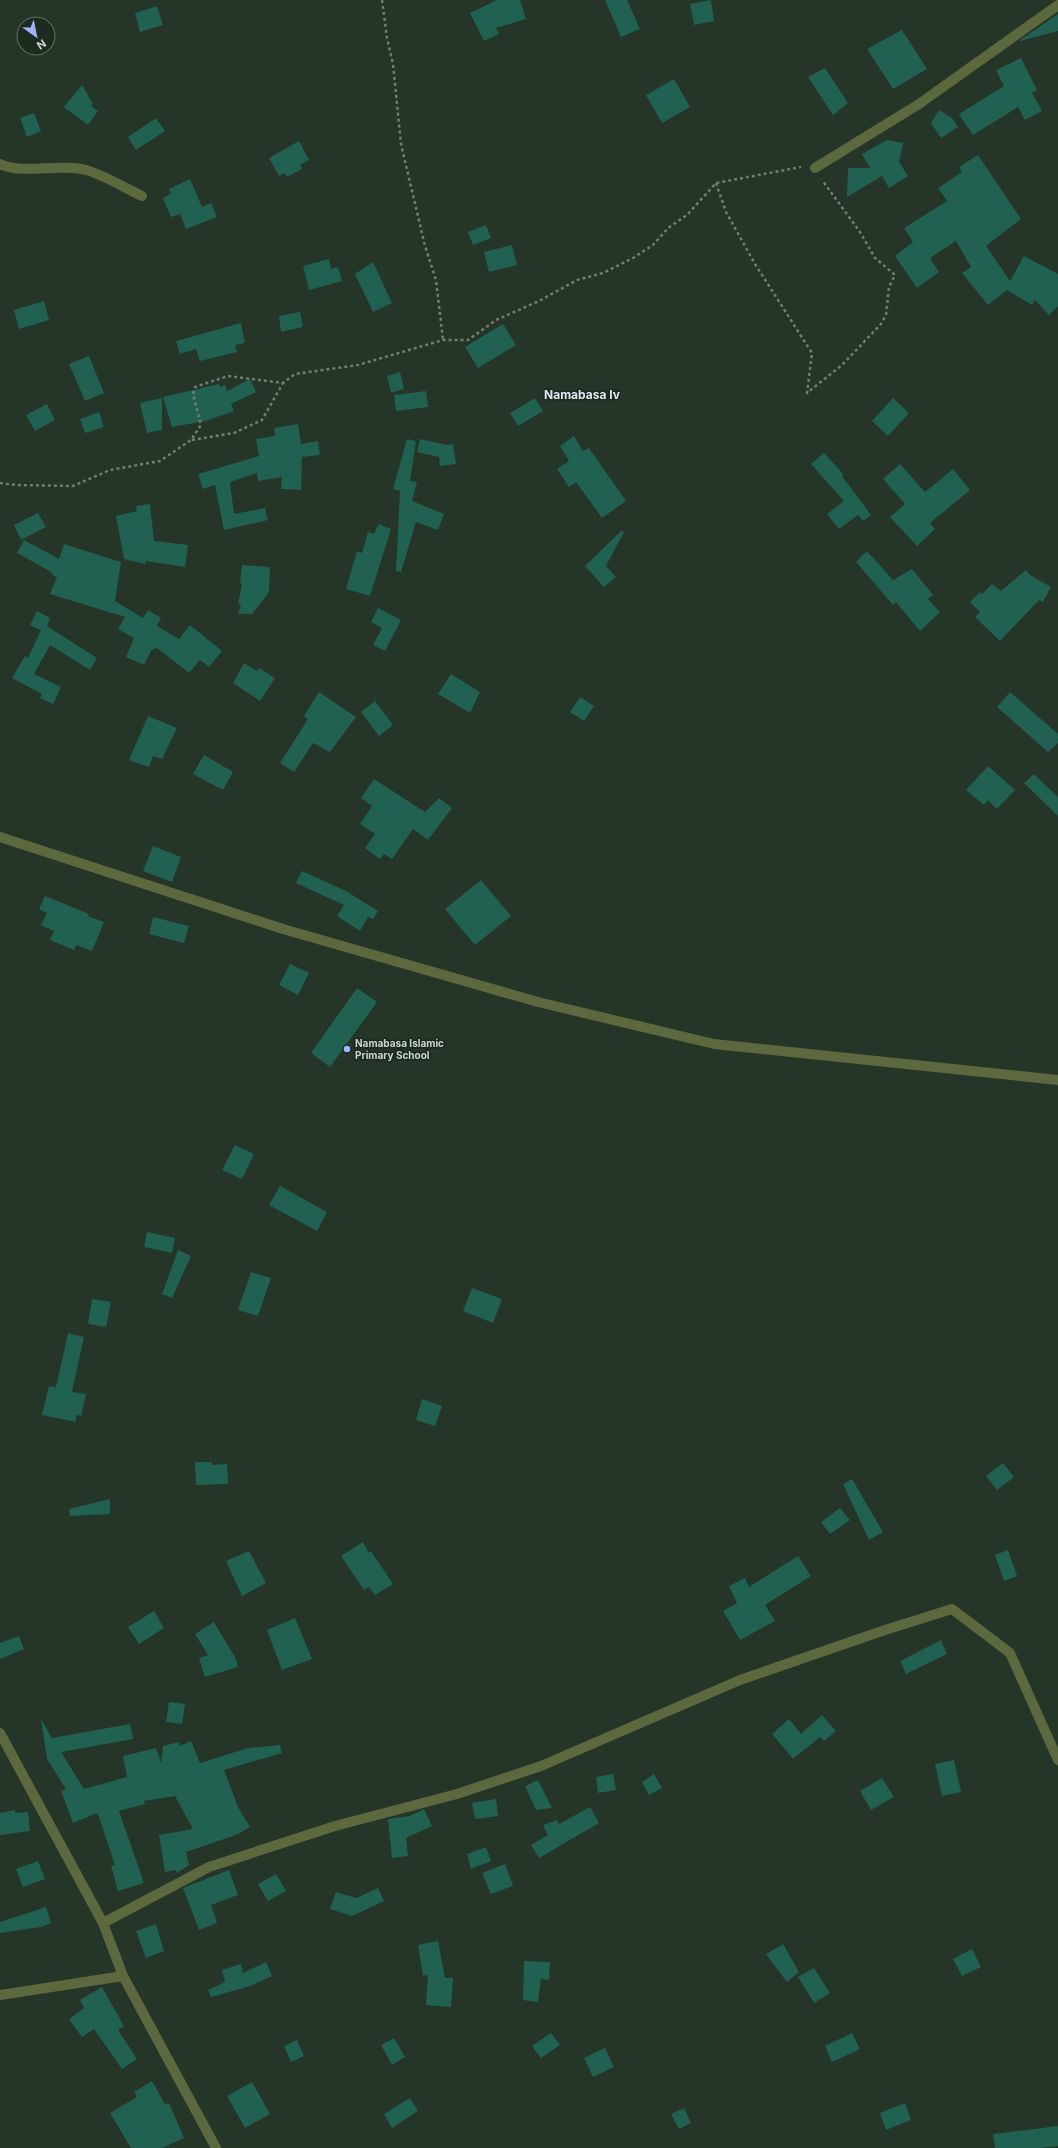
<svg xmlns="http://www.w3.org/2000/svg" width="1058" height="2148" viewBox="0 0 1058 2148" font-family="Inter,sans-serif">
<style>
.building{fill:#216151}
.lines{fill:none;stroke-linecap:round;stroke-linejoin:round}
.path{stroke:#717e72;stroke-width:2.5;stroke-dasharray:3 3;stroke-linecap:butt}
.minor{stroke:#5c693e;stroke-width:10}
.tertiary{stroke:#5c693e;stroke-width:10}
.poi-dot{fill:#a1b2fd;stroke:#1c2b1e;stroke-width:1.5}
.labels{text-anchor:middle;stroke-width:3.5;stroke-linejoin:round;paint-order:stroke}
.poi-label{font-size:10px;font-weight:bold;fill:#ccd5cd;stroke:#1c2b1e;text-anchor:start}
.quarter-label{font-size:12px;font-weight:bold;fill:#e0e4f2;stroke:#1c2b1e}
</style>
<rect width="100%" height="100%" fill="#253527"/>
<path class="building" d="M 497,0 L 520,0 L 526,19 L 496,28 L 499,34 L 484,41 L 470,13 Z
M 605,0 L 627,0 L 640,29 L 621,37 Z
M 711,0 L 714,21 L 694,25 L 690,4 Z
M 157,6 L 163,25 L 140,32 L 135,13 Z
M 1058,14 L 1058,31 L 1020,41 L 1020,40 Z
M 902,30 L 927,69 L 893,89 L 867,49 Z
M 1021,58 L 1037,90 L 1032,93 L 1042,111 L 1025,120 L 1018,107 L 973,135 L 959,114 L 1004,86 L 996,70 Z
M 825,68 L 848,103 L 833,115 L 808,77 Z
M 674,79 L 690,107 L 662,123 L 646,95 Z
M 82,85 L 93,104 L 91,106 L 98,111 L 88,125 L 64,107 Z
M 939,110 L 952,118 L 958,127 L 941,138 L 931,123 Z
M 34,113 L 41,131 L 27,137 L 20,118 Z
M 156,118 L 165,131 L 136,150 L 128,137 Z
M 887,140 L 903,143 L 899,162 L 908,176 L 889,188 L 882,176 L 847,197 L 848,168 L 870,168 L 862,154 Z
M 299,141 L 309,160 L 300,165 L 302,169 L 287,177 L 285,173 L 279,176 L 269,158 Z
M 978,155 L 1021,219 L 986,246 L 1010,281 L 1024,256 L 1058,274 L 1058,306 L 1049,315 L 1035,300 L 1032,305 L 1007,290 L 988,305 L 962,273 L 971,267 L 956,241 L 930,258 L 939,272 L 917,288 L 895,256 L 913,242 L 904,228 L 947,201 L 938,188 L 962,172 L 959,167 Z
M 190,179 L 202,207 L 211,203 L 217,217 L 186,229 L 180,214 L 171,217 L 163,198 L 171,194 L 169,189 Z
M 486,225 L 491,238 L 473,245 L 468,232 Z
M 512,245 L 517,265 L 489,272 L 484,252 Z
M 329,259 L 331,269 L 338,267 L 342,281 L 309,290 L 303,266 Z
M 373,262 L 392,303 L 373,312 L 355,274 Z
M 44,301 L 49,320 L 19,329 L 14,310 Z
M 300,312 L 303,327 L 281,332 L 279,316 Z
M 241,323 L 245,343 L 235,345 L 237,352 L 200,361 L 196,349 L 180,354 L 176,341 Z
M 503,324 L 516,345 L 478,368 L 465,347 Z
M 89,356 L 104,393 L 85,401 L 69,364 Z
M 400,372 L 404,389 L 391,393 L 387,376 Z
M 250,379 L 256,392 L 231,404 L 234,411 L 205,421 L 172,427 L 163,397 L 219,384 L 220,387 L 225,385 L 227,391 Z
M 426,391 L 428,407 L 396,411 L 394,395 Z
M 162,398 L 162,430 L 147,433 L 140,403 Z
M 535,398 L 543,411 L 518,426 L 510,413 Z
M 893,398 L 909,413 L 888,436 L 872,421 Z
M 47,404 L 55,420 L 35,431 L 26,415 Z
M 99,412 L 104,427 L 85,433 L 80,419 Z
M 298,424 L 301,444 L 318,441 L 320,455 L 302,457 L 301,490 L 281,489 L 282,477 L 258,481 L 257,473 L 230,482 L 234,514 L 265,508 L 268,520 L 224,530 L 215,485 L 203,489 L 198,474 L 259,456 L 256,439 L 275,436 L 274,428 Z
M 574,436 L 583,451 L 589,448 L 626,501 L 602,518 L 576,482 L 569,487 L 557,469 L 569,461 L 560,446 Z
M 407,439 L 416,441 L 410,481 L 417,482 L 412,501 L 444,514 L 438,530 L 416,522 L 401,572 L 396,571 L 400,491 L 393,489 Z
M 420,439 L 447,445 L 453,444 L 456,464 L 440,466 L 439,457 L 417,452 Z
M 824,453 L 843,474 L 842,476 L 871,515 L 863,521 L 858,515 L 839,529 L 827,514 L 844,501 L 811,464 Z
M 900,464 L 925,492 L 953,469 L 970,490 L 930,523 L 935,529 L 917,546 L 890,517 L 905,504 L 883,479 Z
M 150,504 L 154,541 L 188,545 L 185,567 L 146,561 L 145,564 L 124,559 L 116,516 L 137,511 L 136,506 Z
M 38,513 L 46,527 L 21,540 L 14,525 Z
M 379,524 L 391,529 L 370,596 L 346,589 L 357,551 L 362,553 L 368,532 L 374,534 Z
M 622,530 L 624,532 L 606,566 L 616,577 L 604,587 L 585,566 Z
M 24,540 L 59,559 L 64,544 L 121,562 L 115,601 L 143,618 L 148,610 L 161,618 L 157,626 L 179,639 L 190,625 L 222,651 L 209,667 L 200,660 L 189,673 L 156,647 L 154,650 L 152,649 L 144,665 L 126,657 L 134,638 L 118,629 L 125,617 L 50,594 L 57,577 L 52,575 L 53,573 L 17,553 Z
M 867,551 L 893,580 L 912,569 L 933,595 L 928,599 L 940,612 L 920,631 L 896,602 L 893,605 L 856,562 Z
M 242,565 L 270,567 L 269,592 L 252,614 L 238,614 L 241,605 L 238,604 L 242,584 L 240,583 Z
M 1026,570 L 1030,575 L 1051,587 L 1043,602 L 1039,600 L 1000,641 L 975,617 L 980,612 L 970,602 L 980,592 L 982,594 L 992,584 L 1001,591 Z
M 378,608 L 401,620 L 385,651 L 373,645 L 382,628 L 371,622 Z
M 37,611 L 50,618 L 47,626 L 97,658 L 90,670 L 50,645 L 34,674 L 61,687 L 53,704 L 40,698 L 42,694 L 12,678 L 25,656 L 28,658 L 41,630 L 30,625 Z
M 244,663 L 257,671 L 259,668 L 275,678 L 260,701 L 233,683 Z
M 451,674 L 480,692 L 470,713 L 438,694 Z
M 319,692 L 356,717 L 330,752 L 313,743 L 294,772 L 280,763 L 308,719 L 304,716 Z
M 1010,692 L 1058,734 L 1058,743 L 1048,752 L 997,707 Z
M 580,697 L 594,706 L 584,721 L 570,712 Z
M 375,701 L 393,725 L 379,736 L 361,712 Z
M 148,716 L 177,728 L 162,759 L 153,756 L 149,767 L 129,760 Z
M 204,755 L 233,772 L 223,790 L 193,774 Z
M 988,766 L 1015,790 L 997,809 L 988,800 L 984,805 L 966,790 Z
M 1034,774 L 1058,797 L 1058,816 L 1024,783 Z
M 374,779 L 425,812 L 439,798 L 452,808 L 428,840 L 413,829 L 392,859 L 384,854 L 380,859 L 365,848 L 375,834 L 360,824 L 372,806 L 361,798 Z
M 153,846 L 181,857 L 172,882 L 143,871 Z
M 302,871 L 346,891 L 378,911 L 373,919 L 368,917 L 360,931 L 337,916 L 344,905 L 296,883 Z
M 481,880 L 511,916 L 475,945 L 445,909 Z
M 45,896 L 89,914 L 88,916 L 104,922 L 92,951 L 76,945 L 74,950 L 50,940 L 54,931 L 41,925 L 47,913 L 39,909 Z
M 153,917 L 189,926 L 184,943 L 149,934 Z
M 290,964 L 309,973 L 298,995 L 279,985 Z
M 357,988 L 377,1002 L 330,1067 L 311,1053 Z
M 235,1145 L 254,1154 L 242,1179 L 222,1170 Z
M 280,1186 L 327,1212 L 317,1231 L 269,1205 Z
M 147,1232 L 175,1238 L 172,1253 L 144,1247 Z
M 178,1250 L 191,1256 L 172,1298 L 162,1294 Z
M 251,1272 L 271,1278 L 258,1316 L 238,1310 Z
M 472,1288 L 502,1299 L 493,1323 L 463,1311 Z
M 92,1299 L 111,1302 L 106,1327 L 88,1324 Z
M 68,1333 L 84,1337 L 72,1392 L 86,1394 L 81,1416 L 76,1415 L 76,1422 L 42,1415 L 49,1386 L 56,1387 Z
M 422,1399 L 442,1406 L 435,1426 L 416,1420 Z
M 195,1462 L 212,1462 L 212,1465 L 227,1464 L 228,1484 L 196,1485 Z
M 1003,1463 L 1014,1477 L 997,1490 L 986,1476 Z
M 852,1479 L 883,1532 L 869,1540 L 843,1484 Z
M 110,1499 L 110,1514 L 70,1516 L 69,1509 Z
M 840,1508 L 850,1520 L 830,1534 L 821,1522 Z
M 363,1542 L 369,1553 L 371,1551 L 393,1584 L 375,1595 L 369,1587 L 364,1590 L 341,1556 Z
M 1008,1550 L 1017,1576 L 1004,1581 L 995,1555 Z
M 249,1551 L 266,1583 L 242,1596 L 226,1561 Z
M 798,1556 L 811,1576 L 765,1605 L 775,1621 L 740,1640 L 723,1611 L 737,1603 L 729,1586 L 745,1578 L 749,1587 Z
M 154,1611 L 164,1628 L 139,1644 L 128,1627 Z
M 295,1618 L 312,1659 L 282,1670 L 267,1630 Z
M 214,1622 L 236,1659 L 238,1667 L 205,1677 L 199,1658 L 208,1655 L 195,1634 Z
M 19,1636 L 24,1649 L 0,1659 L 0,1643 Z
M 941,1640 L 947,1654 L 906,1674 L 900,1661 Z
M 169,1702 L 185,1704 L 182,1724 L 166,1722 Z
M 822,1715 L 836,1731 L 824,1741 L 820,1737 L 793,1759 L 772,1734 L 789,1719 L 801,1734 Z
M 41,1719 L 52,1738 L 130,1724 L 133,1739 L 61,1752 L 84,1789 L 127,1777 L 123,1756 L 156,1748 L 161,1763 L 163,1746 L 179,1742 L 179,1746 L 191,1741 L 200,1763 L 248,1748 L 280,1745 L 282,1753 L 224,1770 L 238,1807 L 250,1827 L 236,1835 L 186,1852 L 189,1865 L 177,1873 L 176,1870 L 165,1872 L 159,1835 L 193,1829 L 175,1796 L 144,1801 L 145,1804 L 119,1811 L 144,1883 L 118,1891 L 111,1866 L 115,1865 L 99,1817 L 97,1813 L 73,1823 L 61,1791 L 66,1789 L 47,1759 Z
M 954,1760 L 961,1792 L 942,1796 L 935,1764 Z
M 613,1774 L 616,1790 L 598,1793 L 596,1777 Z
M 654,1774 L 662,1788 L 649,1795 L 642,1782 Z
M 882,1778 L 894,1797 L 871,1810 L 860,1791 Z
M 538,1780 L 552,1808 L 536,1810 L 525,1786 Z
M 496,1799 L 498,1816 L 475,1819 L 472,1803 Z
M 590,1807 L 599,1823 L 539,1858 L 531,1845 L 548,1835 L 543,1825 L 557,1820 L 559,1824 Z
M 424,1809 L 432,1826 L 406,1838 L 408,1856 L 392,1858 L 388,1819 L 410,1816 Z
M 15,1810 L 15,1813 L 28,1812 L 30,1831 L 0,1835 L 0,1813 Z
M 486,1847 L 491,1861 L 471,1869 L 467,1854 Z
M 38,1861 L 45,1879 L 23,1887 L 16,1869 Z
M 505,1864 L 513,1886 L 491,1894 L 482,1873 Z
M 229,1870 L 238,1895 L 211,1905 L 217,1923 L 199,1930 L 183,1888 Z
M 276,1874 L 286,1891 L 268,1901 L 258,1884 Z
M 378,1888 L 384,1901 L 352,1916 L 330,1909 L 336,1892 L 356,1898 Z
M 46,1907 L 51,1923 L 41,1927 L 0,1933 L 0,1922 Z
M 156,1924 L 164,1951 L 146,1958 L 136,1931 Z
M 438,1941 L 445,1978 L 453,1978 L 451,2007 L 426,2005 L 428,1975 L 423,1976 L 418,1945 Z
M 783,1944 L 799,1972 L 787,1982 L 766,1954 Z
M 972,1949 L 981,1967 L 962,1976 L 953,1959 Z
M 524,1961 L 550,1962 L 549,1980 L 541,1979 L 538,2002 L 523,2000 Z
M 266,1962 L 272,1976 L 250,1986 L 211,1997 L 208,1990 L 225,1982 L 222,1970 L 241,1964 L 243,1973 Z
M 814,1968 L 830,1993 L 814,2003 L 798,1977 Z
M 102,1987 L 124,2026 L 118,2030 L 137,2059 L 122,2069 L 94,2029 L 82,2037 L 69,2019 L 84,2008 L 80,2000 Z
M 551,2033 L 560,2045 L 541,2058 L 532,2046 Z
M 852,2033 L 860,2049 L 832,2062 L 825,2046 Z
M 394,2038 L 405,2057 L 392,2065 L 381,2045 Z
M 297,2040 L 304,2056 L 291,2062 L 284,2046 Z
M 605,2048 L 614,2067 L 593,2077 L 584,2058 Z
M 152,2081 L 165,2104 L 169,2103 L 184,2138 L 162,2148 L 131,2148 L 110,2113 L 137,2097 L 134,2092 Z
M 252,2082 L 270,2114 L 245,2128 L 227,2096 Z
M 410,2098 L 418,2111 L 392,2128 L 384,2114 Z
M 905,2103 L 911,2120 L 886,2130 L 880,2113 Z
M 684,2108 L 691,2123 L 679,2129 L 671,2114 Z
M 1058,2126 L 1058,2146 L 1039,2148 L 995,2148 L 993,2134 Z"/>
<g class="lines">
<path class="path" d="M 382,0 L 387,38 L 393,64 L 401,144 L 425,246 L 436,280 L 443,340
M 716,183 L 726,212 L 755,264 L 812,353 L 807,393 L 842,365 L 881,324 L 886,315 L 889,287 L 895,275 L 875,258 L 860,232 L 822,180
M 192,440 L 234,433 L 262,420 L 283,383
M 0,483 L 16,485 L 73,486 L 110,470 L 160,461 L 191,440 L 201,425 L 193,394 L 195,387 L 228,376 L 283,383 L 295,374 L 358,365 L 443,340 L 468,340 L 496,320 L 539,301 L 577,280 L 603,273 L 633,258 L 653,245 L 668,228 L 687,215 L 716,183 L 801,167"/>
<path class="minor" d="M 0,164 C 21,175 60,163 86,170 C 104,175 125,188 142,196
M 815,168 L 919,104 L 1058,5
M 0,1733 L 103,1923 L 123,1976 L 216,2148
M 103,1923 L 209,1867 L 335,1826 L 457,1794 L 541,1766 L 740,1680 L 885,1630 L 952,1609 L 1010,1653 L 1058,1760
M 0,1995 L 123,1976"/>
<path class="tertiary" d="M 0,837 L 283,929 L 538,1002 L 714,1044 L 1058,1080"/>
</g>
<circle class="poi-dot" cx="347" cy="1049" r="4"/>
<g class="labels">
<g class="poi-label">
<text x="355" y="1047">Namabasa Islamic<tspan x="355" dy="12">Primary School</tspan></text>
</g>
<g class="quarter-label">
<text x="582" y="399">Namabasa Iv</text>
</g>
</g>
<g transform="translate(36 36) rotate(147)"><circle r="19" fill="#1c2b1e" stroke="#626f64"/>
<path d="M0-3L7 15L0 10L-7 15Z" fill="#a1b2fd"/>
<text y="-6" font-size="11" font-weight="bold" text-anchor="middle" fill="#ccd5cd">N</text>
</g>
</svg>
